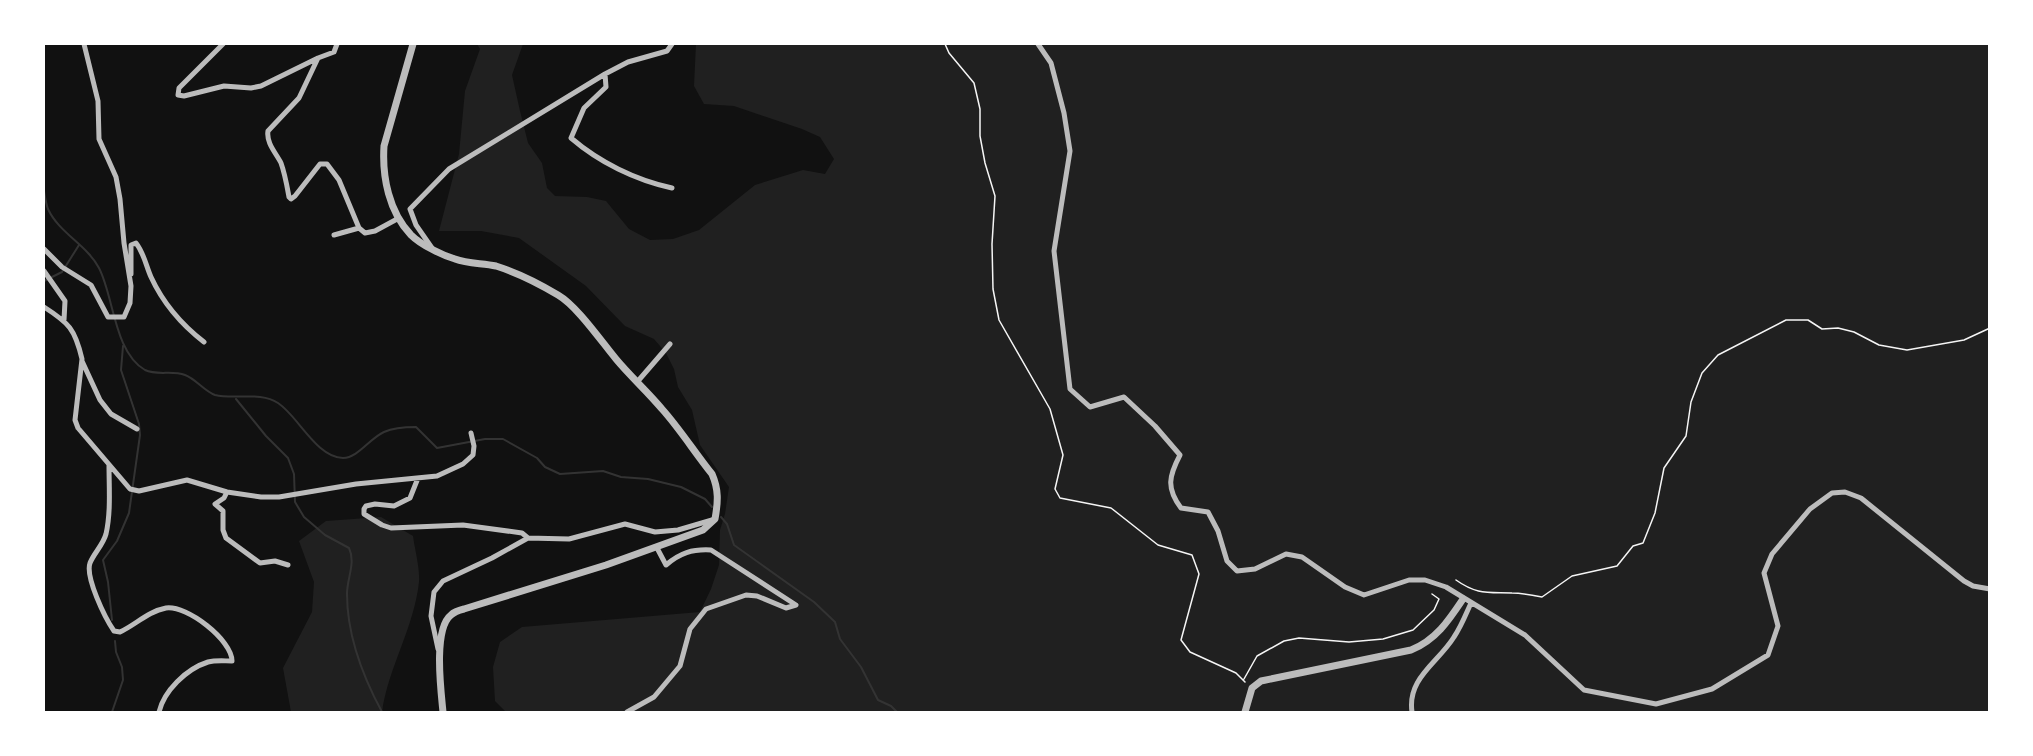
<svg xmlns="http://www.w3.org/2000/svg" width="2033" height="756" viewBox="0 0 2033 756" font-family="Figtree,sans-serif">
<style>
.green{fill:#202020}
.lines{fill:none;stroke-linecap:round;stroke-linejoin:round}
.stream{stroke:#333;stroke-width:2}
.path{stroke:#f5f5f5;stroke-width:1.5}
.minor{stroke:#bcbcbc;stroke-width:5}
.tertiary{stroke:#bcbcbc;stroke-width:7}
</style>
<rect width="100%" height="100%" fill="#111"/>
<path class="green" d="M 477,44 L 523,44 L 512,75 L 520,111 L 528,143 L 542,163 L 547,188 L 555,196 L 587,197 L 606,201 L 629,229 L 650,240 L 673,239 L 699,230 L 755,185 L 803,170 L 825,174 L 834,159 L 820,137 L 802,129 L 734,106 L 704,104 L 694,86 L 696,44 L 1989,44 L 1989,712 L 506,712 L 495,701 L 493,667 L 500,642 L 522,627 L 700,612 L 711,589 L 719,565 L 720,530 L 725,514 L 729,487 L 700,445 L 692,410 L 678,387 L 674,369 L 666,353 L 654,339 L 625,326 L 586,286 L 519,238 L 481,231 L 439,231 L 459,154 L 465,91 L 480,49 Z
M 381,517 L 413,536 C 415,551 420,568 419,582 C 414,628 388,668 382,712 L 291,712 L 283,668 L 312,612 L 314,582 L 299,541 L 326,521 Z"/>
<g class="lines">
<path class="stream" d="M 44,191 C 45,197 46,204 48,209 C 59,233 87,245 99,268 C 114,297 114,352 145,370 C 157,376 172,370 185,375 C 196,379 204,391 215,395 C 235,400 260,391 278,403 C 298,416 316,457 343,458 C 358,458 370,438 384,432 C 393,428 406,427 416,427 L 437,448 L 485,439 L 503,439 L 537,458 L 545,467 L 560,474 L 603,471 L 621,477 L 648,479 L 681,487 L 705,499 L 712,507
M 44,281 L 62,272 L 79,245
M 236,399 L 266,436 L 288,458 L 294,474 L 295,502 L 304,517 L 325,535 L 349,548 C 356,563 347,578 347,594 C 347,636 362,675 382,712
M 721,517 L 727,524 L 734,545 L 814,602 L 835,622 L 840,639 L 861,667 L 878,700 L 891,706 L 897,712
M 112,620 L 108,582 L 103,560 L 117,541 L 129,513 L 140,435 L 139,424 L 121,370 L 123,346
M 112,712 L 123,680 L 122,667 L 116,652 L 115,641"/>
<path class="path" d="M 945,44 L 949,53 L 974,83 L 980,109 L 980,136 L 985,163 L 995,196 L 992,244 L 993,289 L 999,320 L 1050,409 L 1063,455 L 1055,489 L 1060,498 L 1111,508 L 1158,545 L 1192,555 L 1199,574 L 1181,640 L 1190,652 L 1236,673 L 1245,682
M 1456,580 C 1477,595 1488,592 1512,593 C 1522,593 1532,595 1542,597 L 1572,576 L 1617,566 L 1633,546 L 1643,543 L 1655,513 L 1664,468 L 1686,436 L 1691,402 L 1702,373 L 1718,355 L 1786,320 L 1808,320 L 1822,329 L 1838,328 L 1854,332 L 1879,345 L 1907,350 L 1964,340 L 1990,328
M 1244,679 L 1257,656 L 1284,641 L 1299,638 L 1349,642 L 1383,639 L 1413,630 L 1434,610 L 1439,599 L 1432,594"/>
<path class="minor" d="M 223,44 L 179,88 L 178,95 L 184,96 L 224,86 L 251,88 L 261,86 L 318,58 L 299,98 L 268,131 C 266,143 276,153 281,163 C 285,174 287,186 289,197 L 291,199 L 295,196 L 320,164 L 327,164 L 339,180 L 359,228 L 365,233 L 375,231 L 399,218
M 1038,44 L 1051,63 L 1064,113 L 1070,151 L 1054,251 L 1070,389 L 1090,407 L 1124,397 L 1155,426 L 1180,455 C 1169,476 1166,488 1181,508 L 1208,512 L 1218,531 L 1227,561 L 1237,571 L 1255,569 L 1286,554 L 1302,557 L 1345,587 L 1364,595 L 1409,580 L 1425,580 L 1446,587 L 1525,635 L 1584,690 L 1656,704 L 1712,689 L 1768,655 L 1778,626 L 1764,573 L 1772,554 L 1810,509 L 1832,493 L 1845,492 L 1861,498 L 1964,581 L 1973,586 L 1990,589
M 318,58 L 334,52 L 337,44
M 605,74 L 606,87 L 584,108 L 571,138 C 599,162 635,180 672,188
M 334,235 L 359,228
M 432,248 L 416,225 L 410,209 L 449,169 L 605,74 L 628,62 L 667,51 L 672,44
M 44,249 L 62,267 L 91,285 L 108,317 L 124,317 L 130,303 L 131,286 L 124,243 L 120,199 L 116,177 L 99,139 L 98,101 L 84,44
M 44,271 L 65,301 L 64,320
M 131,274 L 131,245 L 136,243 C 144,253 146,266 151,277 C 163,303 182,325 204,342
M 44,307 C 69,323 75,329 82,359 L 75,420 L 78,428 L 130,489 L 139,491 L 187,480 L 227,492 L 261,497 L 279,497 L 356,484 L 437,476 L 463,464 L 473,455 L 474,446 L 471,433
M 82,361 L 100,400 L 111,414 L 137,429
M 638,381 L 670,344
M 109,465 C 109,488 111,512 106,534 C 103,545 94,553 90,563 C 85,577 105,618 114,631 L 120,632 C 135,625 149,611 166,608 C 187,605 232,640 232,661 C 224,661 216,660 208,662 C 186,669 164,691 159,712
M 418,478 L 410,498 L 394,506 L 375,504 L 366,506 L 364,509 L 364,514 L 382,525 L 391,528 L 463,525 L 522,533 L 528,538
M 227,492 L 224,498 L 215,504 L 223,511 L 223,530 L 226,538 L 260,563 L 275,561 L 288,565
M 657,548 L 666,565 C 680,553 692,549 711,550 L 796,605
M 438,649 L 431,616 L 434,592 L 443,581 L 492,558 L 528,538 L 569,539 L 625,524 L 655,532 L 678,530 L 712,520
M 627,712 L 654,697 L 680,666 L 690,629 L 706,609 L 746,595 L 757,596 L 786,608 L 796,605
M 1412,712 C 1407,678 1438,663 1454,637 C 1461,627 1466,614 1471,603"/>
<path class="tertiary" d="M 413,44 L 384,146 C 382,177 389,212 411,235 C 421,245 442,255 455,259 C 468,264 483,263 496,266 C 518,273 538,283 558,295 C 577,306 601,341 616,359 C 630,376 647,391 662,409 C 680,429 695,453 712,474 C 719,490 718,502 715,519 L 703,530 L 606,565 L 464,609 C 460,610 454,612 451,615 C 433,629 441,691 443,712
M 1245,712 L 1252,688 L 1261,681 L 1411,650 C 1436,640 1449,620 1463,599"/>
</g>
<rect width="2033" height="756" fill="none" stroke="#ffffff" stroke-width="90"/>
</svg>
